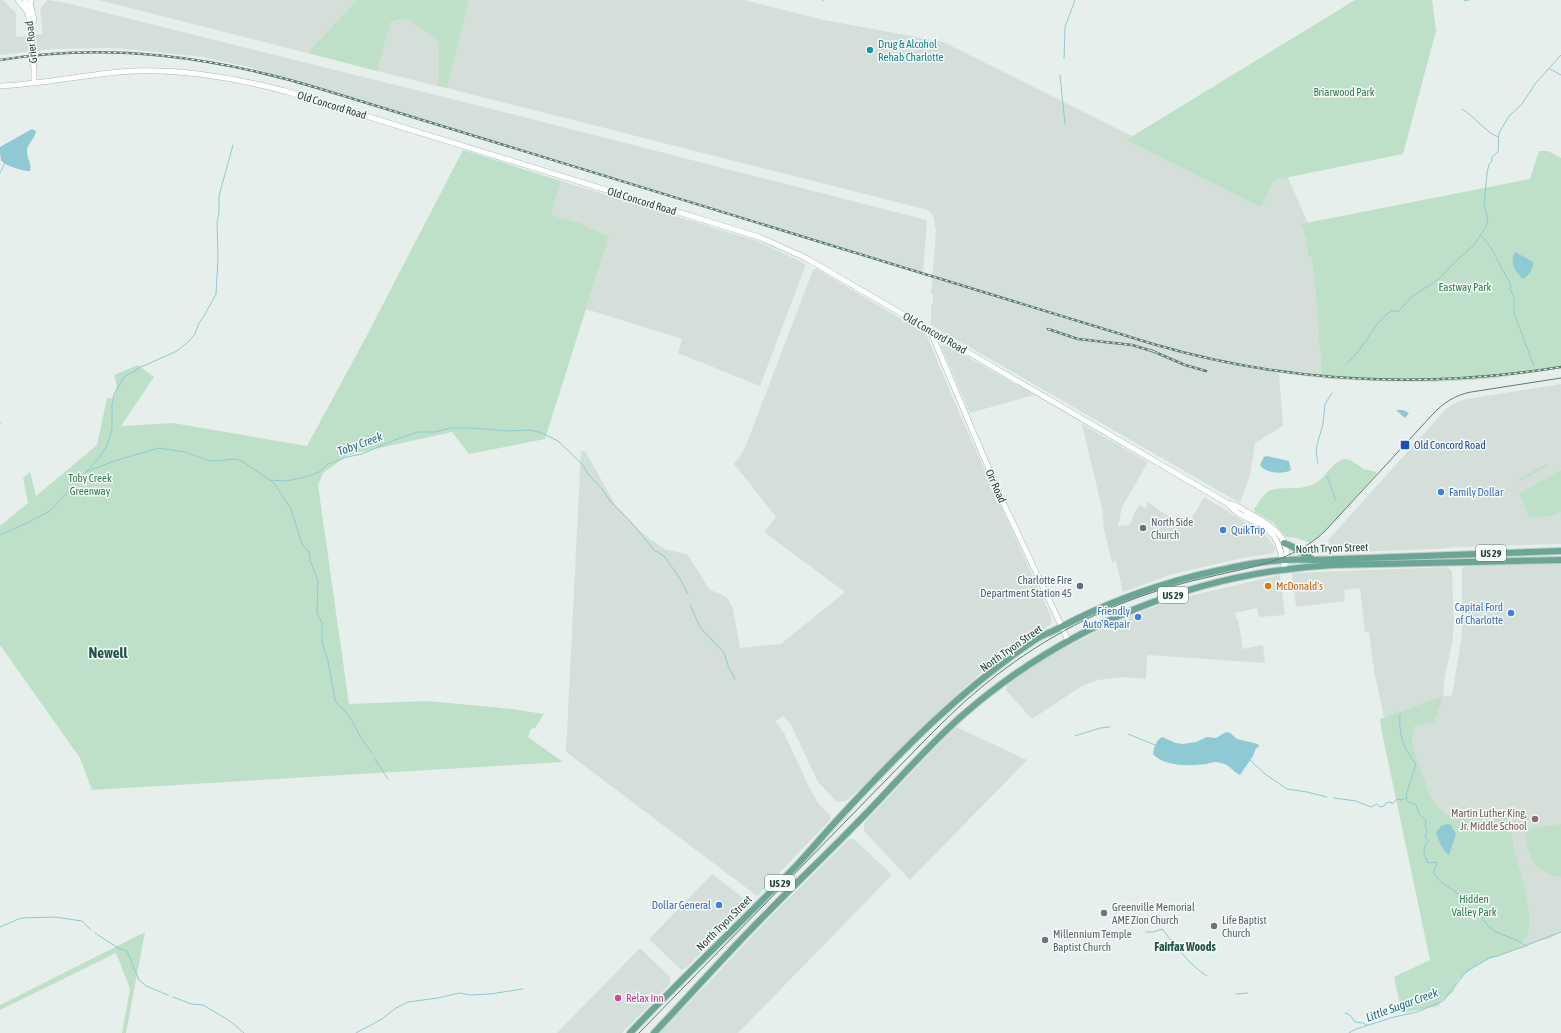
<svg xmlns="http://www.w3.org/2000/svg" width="1561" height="1033" viewBox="0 0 1561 1033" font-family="'Asap Condensed',sans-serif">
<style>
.built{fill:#d4dfda}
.green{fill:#bfe0c8}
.water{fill:#8ec9d4}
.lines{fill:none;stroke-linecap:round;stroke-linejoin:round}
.stream{stroke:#8ec9d4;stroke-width:1}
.tertiary-casing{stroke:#a8b8b2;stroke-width:6}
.primary-casing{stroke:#c2cac8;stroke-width:8}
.tertiary{stroke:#fff;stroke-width:5}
.primary{stroke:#6aa596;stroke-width:6}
.tram{stroke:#5f7d75;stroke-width:1}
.rail-casing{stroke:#5f7d75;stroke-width:2.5}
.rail{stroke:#f7fbf9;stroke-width:1;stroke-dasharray:3;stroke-linecap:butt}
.tertiary-bridge-casing{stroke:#a8b8b2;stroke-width:6;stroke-linecap:butt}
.tertiary-bridge{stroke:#fff;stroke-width:5}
.culture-dot{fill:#0f9aa8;stroke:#f7fbf9;stroke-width:1.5}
.transit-dot{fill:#1a4fb4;stroke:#f7fbf9;stroke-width:1.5}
.shop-dot{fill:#3f7fe0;stroke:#f7fbf9;stroke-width:1.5}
.worship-dot{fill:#6b7280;stroke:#f7fbf9;stroke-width:1.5}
.service-dot{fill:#5c6f8a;stroke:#f7fbf9;stroke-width:1.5}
.food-dot{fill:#e8710a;stroke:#f7fbf9;stroke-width:1.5}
.education-dot{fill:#8d6e63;stroke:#f7fbf9;stroke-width:1.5}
.hotel-dot{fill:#d1479c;stroke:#f7fbf9;stroke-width:1.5}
.labels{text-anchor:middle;stroke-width:3;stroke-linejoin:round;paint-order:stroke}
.shield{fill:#f7fbf9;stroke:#637a73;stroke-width:1}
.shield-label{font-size:10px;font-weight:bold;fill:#24423a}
.street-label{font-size:11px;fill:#24423a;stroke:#f7fbf9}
.culture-label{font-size:11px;fill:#0d838f;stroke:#f7fbf9;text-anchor:start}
.park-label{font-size:11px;fill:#2d7a4b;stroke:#f7fbf9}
.transit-label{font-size:11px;fill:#164399;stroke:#f7fbf9;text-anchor:start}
.shop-label{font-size:11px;fill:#366cbe;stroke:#f7fbf9;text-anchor:end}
.worship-label{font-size:11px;fill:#5b616d;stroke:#f7fbf9;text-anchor:start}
.service-label{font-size:11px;fill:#4e5e75;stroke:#f7fbf9;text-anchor:end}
.food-label{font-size:11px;fill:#c56008;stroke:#f7fbf9;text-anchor:start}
.education-label{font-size:11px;fill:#785e54;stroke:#f7fbf9;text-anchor:end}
.hotel-label{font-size:11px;fill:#b23c85;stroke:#f7fbf9;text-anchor:start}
.water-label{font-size:12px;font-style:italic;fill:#1c6f80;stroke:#f7fbf9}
.neighbourhood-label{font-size:12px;font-weight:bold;fill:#1f5548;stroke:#f7fbf9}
.district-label{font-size:15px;font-weight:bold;fill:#1f5548;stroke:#f7fbf9}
</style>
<rect width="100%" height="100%" fill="#e6efeb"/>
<path class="built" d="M 0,0 L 3,0 L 16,13 L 16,37 L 43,34 L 40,9 L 47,0 L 67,3 L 484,107 L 927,220 L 923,274 L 710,208 L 710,209 L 249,67 L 230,63 L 203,57 L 116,48 L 52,49 L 0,55 Z
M 98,0 L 357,0 L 307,53 Z
M 469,0 L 744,0 L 824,20 L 943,42 L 1132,136 L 1126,140 L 1261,206 L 1274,180 L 1287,176 L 1308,223 L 1328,379 L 1279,373 L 1283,426 L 1255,443 L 1250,475 L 1240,503 L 931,325 L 931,304 L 933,304 L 933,295 L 931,294 L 936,230 L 933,215 L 928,210 L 447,88 Z
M 406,18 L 438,41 L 439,77 L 437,86 L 377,71 L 391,22 Z
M 561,181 L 757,241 L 806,264 L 760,386 L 678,353 L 682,339 L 586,309 L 609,236 L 583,226 L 584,224 L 551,215 Z
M 817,269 L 926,334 L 961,417 L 1052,619 L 1050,625 L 1026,640 L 981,673 L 943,707 L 864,786 L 846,801 L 837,802 L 818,782 L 792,727 L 784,716 L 775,721 L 784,733 L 811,791 L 819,804 L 830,815 L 830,820 L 757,896 L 566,752 L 581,451 L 585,451 L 616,506 L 641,532 L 664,549 L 687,554 L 710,590 L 721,594 L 728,599 L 733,609 L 740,648 L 781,644 L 845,592 L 764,532 L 776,517 L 734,464 L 741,455 L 748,440 L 813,270 Z
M 945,344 L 1034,395 L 970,413 L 941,346 Z
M 1561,384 L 1561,544 L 1458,547 L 1437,549 L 1352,552 L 1330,549 L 1328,540 L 1447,408 L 1457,402 L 1467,399 Z
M 1082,424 L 1148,462 L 1122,507 L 1118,526 L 1130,525 L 1134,514 L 1139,505 L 1145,508 L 1148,502 L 1162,512 L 1187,527 L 1204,497 L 1264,533 L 1274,546 L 1276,549 L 1273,553 L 1238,559 L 1173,574 L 1153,581 L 1123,592 L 1116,561 L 1112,563 L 1104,529 L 1102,509 Z
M 1561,563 L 1561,932 L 1548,939 L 1536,941 L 1524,948 L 1517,949 L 1525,939 L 1510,820 L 1500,817 L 1487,820 L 1465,815 L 1446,815 L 1431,798 L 1414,749 L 1412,736 L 1415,726 L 1443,696 L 1384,718 L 1374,670 L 1369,632 L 1365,632 L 1360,588 L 1344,590 L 1345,601 L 1296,607 L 1292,573 L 1447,567 L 1452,571 L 1454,623 L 1452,644 L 1445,676 L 1443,696 L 1452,696 L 1462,634 L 1462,569 L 1464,566 Z
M 1280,575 L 1285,615 L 1259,617 L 1257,608 L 1235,613 L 1236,619 L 1238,619 L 1243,649 L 1263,645 L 1265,663 L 1147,655 L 1146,679 L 1123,677 L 1098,680 L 1082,686 L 1032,719 L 1006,690 L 1007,685 L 1038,663 L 1064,648 L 1127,617 L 1165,603 L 1194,595 Z
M 956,727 L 1027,760 L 910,880 L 864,831 L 864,823 L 928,755 Z
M 849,839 L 854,839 L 892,875 L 738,1033 L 659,1033 L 708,983 L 770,917 Z
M 712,874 L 750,903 L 686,968 L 681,970 L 649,939 Z
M 640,948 L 670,977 L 670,984 L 622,1033 L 557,1033 Z"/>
<path class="green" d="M 357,0 L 469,0 L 447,88 L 437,86 L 439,77 L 438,41 L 406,18 L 391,22 L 377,71 L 307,53 Z
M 1355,0 L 1432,0 L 1436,31 L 1403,154 L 1274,180 L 1261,207 L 1126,140 Z
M 463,150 L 561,181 L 551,215 L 584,224 L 584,226 L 609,236 L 545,439 L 469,454 L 452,432 L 348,455 L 323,473 L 318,485 L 349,704 L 427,701 L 512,709 L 544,714 L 535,728 L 531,729 L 528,737 L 563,762 L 92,790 L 80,758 L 0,645 L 0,526 L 28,503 L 23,478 L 30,472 L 36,496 L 97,445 L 107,398 L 114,398 L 117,386 L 114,375 L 138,365 L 154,377 L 121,426 L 173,423 L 307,446 L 365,339 Z
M 1539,151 L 1548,151 L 1561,158 L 1561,368 C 1526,374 1491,380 1455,381 C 1413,383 1371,381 1328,379 L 1327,375 L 1322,374 L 1315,282 L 1312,257 L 1308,257 L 1307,241 L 1301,224 L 1530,179 Z
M 1345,459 C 1353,460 1357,464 1362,468 C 1367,471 1372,469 1377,473 L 1329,527 L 1310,543 L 1297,538 L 1286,537 L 1274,523 L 1255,512 L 1254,509 C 1258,504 1261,498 1266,493 C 1276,484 1300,492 1314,484 C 1326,478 1331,462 1345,459 Z
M 1546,464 L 1547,466 L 1519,482 L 1517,480 Z
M 1561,470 L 1561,512 L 1551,516 L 1528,518 L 1526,508 L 1518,492 L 1520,493 Z
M 1443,696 L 1434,722 L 1415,726 L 1412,736 L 1414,749 L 1431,798 L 1446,815 L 1465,815 L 1487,820 L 1507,817 L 1510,820 L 1514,849 L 1527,896 L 1530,921 L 1528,932 L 1525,939 L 1517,949 L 1487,960 L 1472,968 L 1458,980 L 1453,992 L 1440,1002 L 1439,1006 L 1402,1013 L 1394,977 L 1430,960 L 1381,728 L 1380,719 Z
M 1561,824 L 1561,877 C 1535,874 1525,853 1525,829 Z
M 145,932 L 126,1033 L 122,1033 L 130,989 L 116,953 L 0,1010 L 0,1005 Z"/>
<path class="water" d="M 32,129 L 36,131 C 35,139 27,143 27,152 C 27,159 32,163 30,171 C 25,172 3,165 1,160 C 0,156 0,151 0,147 Z
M 1515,252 L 1533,262 C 1533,269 1530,275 1523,279 C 1515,271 1509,263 1515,252 Z
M 1396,410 L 1403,410 L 1409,413 L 1405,418 Z
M 1267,456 L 1289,461 L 1291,470 C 1283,475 1265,473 1260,465 L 1264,457 Z
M 1226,732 L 1230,733 L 1237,739 L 1258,744 L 1259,747 L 1256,748 L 1253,756 L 1240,775 C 1229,769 1231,764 1216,762 C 1212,762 1210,763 1207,764 C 1190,766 1165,767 1153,754 C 1154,747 1156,741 1162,737 L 1176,743 L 1183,744 L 1196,742 L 1207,737 L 1216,738 Z
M 1448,824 L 1451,825 L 1456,834 L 1449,855 C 1443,851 1438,840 1436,832 L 1441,826 Z"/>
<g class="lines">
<path class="stream" d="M 823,1 L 823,0
M 1464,1 L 1469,0
M 1064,58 L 1065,27 L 1075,0
M 1550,69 L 1561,75
M 1060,75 L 1065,124
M 1462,109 C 1474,116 1487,133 1498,137
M 0,173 L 5,163
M 1481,236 C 1491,245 1496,257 1502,269 C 1505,274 1509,280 1511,286 L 1510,288 L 1514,298 L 1514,313 L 1534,366
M 1347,364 L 1360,349 L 1377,324 L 1387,314 L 1392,311 L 1399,311 L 1411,297 L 1439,279 L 1454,263 L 1473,246 L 1486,227 L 1488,219 L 1484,205 L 1487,173 L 1489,164 L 1492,161 L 1492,157 L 1498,152 L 1499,133 L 1509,116 L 1522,104 L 1535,84 L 1561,55
M 0,423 L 0,424
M 1318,463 L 1316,451 L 1317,445 L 1323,424 L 1325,404 L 1332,393
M 86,472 L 114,461 L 159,448 L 185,452 L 207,460 L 215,461 L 236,459 L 242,461 L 274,483 L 291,509 L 302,544 L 309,552 L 310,560 L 318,581 L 317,613 L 322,623 L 322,642 L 328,661 L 335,700 L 338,705 L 343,709 L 351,719 L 361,738 L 372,753
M 1327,476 L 1336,501
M 270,480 L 286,481 L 306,477 L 319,472 L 328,464 L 347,457 L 362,454 L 392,441 L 417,432 L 436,432 L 450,428 L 473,428 L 509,431 L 530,430 L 542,433 L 558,441 L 581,463 L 589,475 L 602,489 L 611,502 L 631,522 L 654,550 L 664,556 L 679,577 L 688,594
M 0,535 L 27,523 L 50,511 L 99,458 L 107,446 L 112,429 L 112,405 L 114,394 L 124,377 L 141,367 L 177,351 L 189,341 L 195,334 L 199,323 L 204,316 L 216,294 L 218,258 L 217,222 L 219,213 L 219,196 L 233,145
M 690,605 L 700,627 L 724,653 L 729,668 L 735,679
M 1400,715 C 1398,734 1404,750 1416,764 L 1406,795 L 1408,802 L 1416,805 L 1419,814 L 1426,820 L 1425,826 L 1427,830 L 1425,837 L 1429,841 C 1421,848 1424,855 1428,863 L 1436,862 L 1437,864 L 1433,872 L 1442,883 L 1461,896 L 1462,904 L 1467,909 L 1481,916 L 1487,925 L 1496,932 L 1518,941 L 1526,946
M 1128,734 L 1155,745
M 1075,736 L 1100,728 L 1110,727
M 374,758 L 388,779
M 1250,760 L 1265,774 L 1287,789 L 1307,792 L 1327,797
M 1334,798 L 1356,801 L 1371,807 L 1377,804 L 1380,807 L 1384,806 L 1386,803 L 1391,802 L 1392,804 L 1397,799 L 1402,800 L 1406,798
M 0,927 L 21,918 L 55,917 L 82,921 L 91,930
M 1146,932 L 1154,932 L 1162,929 L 1171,940 L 1173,940 C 1181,954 1193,967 1207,976
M 95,933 L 118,948 L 127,951 L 139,980 L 146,986 L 168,995
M 1236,994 L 1248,993
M 173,997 L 191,1004 L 203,1005 L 230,1021 L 244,1033
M 1345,1013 L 1350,1015 L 1355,1022 L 1363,1023 L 1367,1025
M 356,1033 L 382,1019 L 396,1008 L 408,1002 L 438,998 L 459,993 L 471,995 L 490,994 L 523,989
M 1349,1033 L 1356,1029 L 1394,1017 L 1417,1012 L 1443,1001 L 1466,972 L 1491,957 L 1498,956 L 1561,932"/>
<g class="tertiary-casing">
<path id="tertiary" d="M 18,0 L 26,10
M 25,0 L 28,12 L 31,36
M 31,0 L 30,3 L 34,19 L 31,27
M 34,83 L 34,70
M 0,86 C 40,84 79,76 119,72 C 174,67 231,77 285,91 L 759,237 L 806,258 L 1227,503 C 1239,519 1264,521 1275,538 C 1281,547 1281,558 1285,568
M 930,330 L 1002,500 L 1068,640
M 1227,503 C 1234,503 1241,508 1247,512 C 1268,524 1291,534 1286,563"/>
</g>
<g class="primary-casing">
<path id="primary" d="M 1284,543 L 1293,547 L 1312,559
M 630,1033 C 684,976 742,922 797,865 C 812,849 825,833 840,817 C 900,752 964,686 1038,638 C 1045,634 1054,631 1061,627 C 1104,604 1148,588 1194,576 C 1233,567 1273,557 1313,560 L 1561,551
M 654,1033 C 692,993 729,951 768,912 C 796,883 825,856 853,827 C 890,790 924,749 964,714 C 1067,625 1196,572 1333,565 L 1561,560"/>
</g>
<use href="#tertiary" class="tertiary"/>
<use href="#primary" class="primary"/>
<path class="tram" d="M 639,1033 L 928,737 C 944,721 960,705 977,691 C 1024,651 1080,618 1139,597 C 1162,589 1185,582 1209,577 C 1250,567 1293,562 1325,531 L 1432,415 C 1443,403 1455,395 1471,392 L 1561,378"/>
<g class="rail-casing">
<path id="rail" d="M 0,60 C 110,42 216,57 321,89 L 1153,344 C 1286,383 1424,389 1561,367
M 1048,329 L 1078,339 L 1132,345 L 1155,352
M 1150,350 L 1185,365 L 1206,371"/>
</g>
<use href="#rail" class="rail"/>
<g class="tertiary-bridge-casing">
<path id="tertiary-bridge" d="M 31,36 L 34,70"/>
</g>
<use href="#tertiary-bridge" class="tertiary-bridge"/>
</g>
<circle class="culture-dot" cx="870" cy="50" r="4"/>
<rect class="transit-dot" x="1400" y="440" width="10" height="10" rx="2"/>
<g class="shop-dot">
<circle cx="1441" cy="492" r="4"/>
<circle cx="1223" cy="530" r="4"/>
<circle cx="1511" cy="613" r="4"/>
<circle cx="1138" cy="617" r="4"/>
<circle cx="719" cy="905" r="4"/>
</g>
<g class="worship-dot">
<circle cx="1143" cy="528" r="4"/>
<circle cx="1104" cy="913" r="4"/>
<circle cx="1214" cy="926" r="4"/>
<circle cx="1045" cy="940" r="4"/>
</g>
<circle class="service-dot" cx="1080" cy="586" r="4"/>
<circle class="food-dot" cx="1268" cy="586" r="4"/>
<circle class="education-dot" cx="1535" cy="819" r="4"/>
<circle class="hotel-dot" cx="618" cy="998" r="4"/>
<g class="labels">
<g class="shield">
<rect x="1476" y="545" width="30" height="16" rx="3"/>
<rect x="1158" y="587" width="30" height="16" rx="3"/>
<rect x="765" y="875" width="30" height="16" rx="3"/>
</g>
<g class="shield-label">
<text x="1491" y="557">US 29</text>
<text x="1173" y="599">US 29</text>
<text x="780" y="887">US 29</text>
</g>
<g class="street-label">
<text transform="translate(31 42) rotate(-96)" y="4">Grier Road</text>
<text transform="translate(332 105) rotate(17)" y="4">Old Concord Road</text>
<text transform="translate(642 201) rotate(17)" y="4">Old Concord Road</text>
<text transform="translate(935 333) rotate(30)" y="4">Old Concord Road</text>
<text transform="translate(996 486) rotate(66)" y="4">Orr Road</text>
<text transform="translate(1332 548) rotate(-2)" y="4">North Tryon Street</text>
<text transform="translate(1011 648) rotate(-35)" y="4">North Tryon Street</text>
<text transform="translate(724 923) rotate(-45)" y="4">North Tryon Street</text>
</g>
<g class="culture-label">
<text x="878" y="48">Drug &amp; Alcohol<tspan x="878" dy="13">Rehab Charlotte</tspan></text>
</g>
<g class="park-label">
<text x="1344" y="96">Briarwood Park</text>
<text x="1465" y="291">Eastway Park</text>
<text x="90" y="482">Toby Creek<tspan x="90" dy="13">Greenway</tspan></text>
<text x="1474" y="903">Hidden<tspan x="1474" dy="13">Valley Park</tspan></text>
</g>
<g class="transit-label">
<text x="1414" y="449">Old Concord Road</text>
</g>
<g class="shop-label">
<text x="1449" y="496" text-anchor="start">Family Dollar</text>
<text x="1231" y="534" text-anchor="start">QuikTrip</text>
<text x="1503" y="611">Capital Ford<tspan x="1503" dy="13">of Charlotte</tspan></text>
<text x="1130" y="615">Friendly<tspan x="1130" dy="13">Auto Repair</tspan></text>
<text x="711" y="909">Dollar General</text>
</g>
<g class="worship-label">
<text x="1151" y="526">North Side<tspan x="1151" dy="13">Church</tspan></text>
<text x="1112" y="911">Greenville Memorial<tspan x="1112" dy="13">AME Zion Church</tspan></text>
<text x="1222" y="924">Life Baptist<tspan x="1222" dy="13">Church</tspan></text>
<text x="1053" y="938">Millennium Temple<tspan x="1053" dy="13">Baptist Church</tspan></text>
</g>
<g class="service-label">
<text x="1072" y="584">Charlotte Fire<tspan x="1072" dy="13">Department Station 45</tspan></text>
</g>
<g class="food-label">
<text x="1276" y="590">McDonald's</text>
</g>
<g class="education-label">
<text x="1527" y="817">Martin Luther King,<tspan x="1527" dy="13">Jr. Middle School</tspan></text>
</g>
<g class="hotel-label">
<text x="626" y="1002">Relax Inn</text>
</g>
<g class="water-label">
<text transform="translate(360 444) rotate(-20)" y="4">Toby Creek</text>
<text transform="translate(1402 1005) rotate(-20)" y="4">Little Sugar Creek</text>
</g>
<g class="neighbourhood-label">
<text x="1185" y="951">Fairfax Woods</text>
</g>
<g class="district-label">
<text x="108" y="658">Newell</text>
</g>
</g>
</svg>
